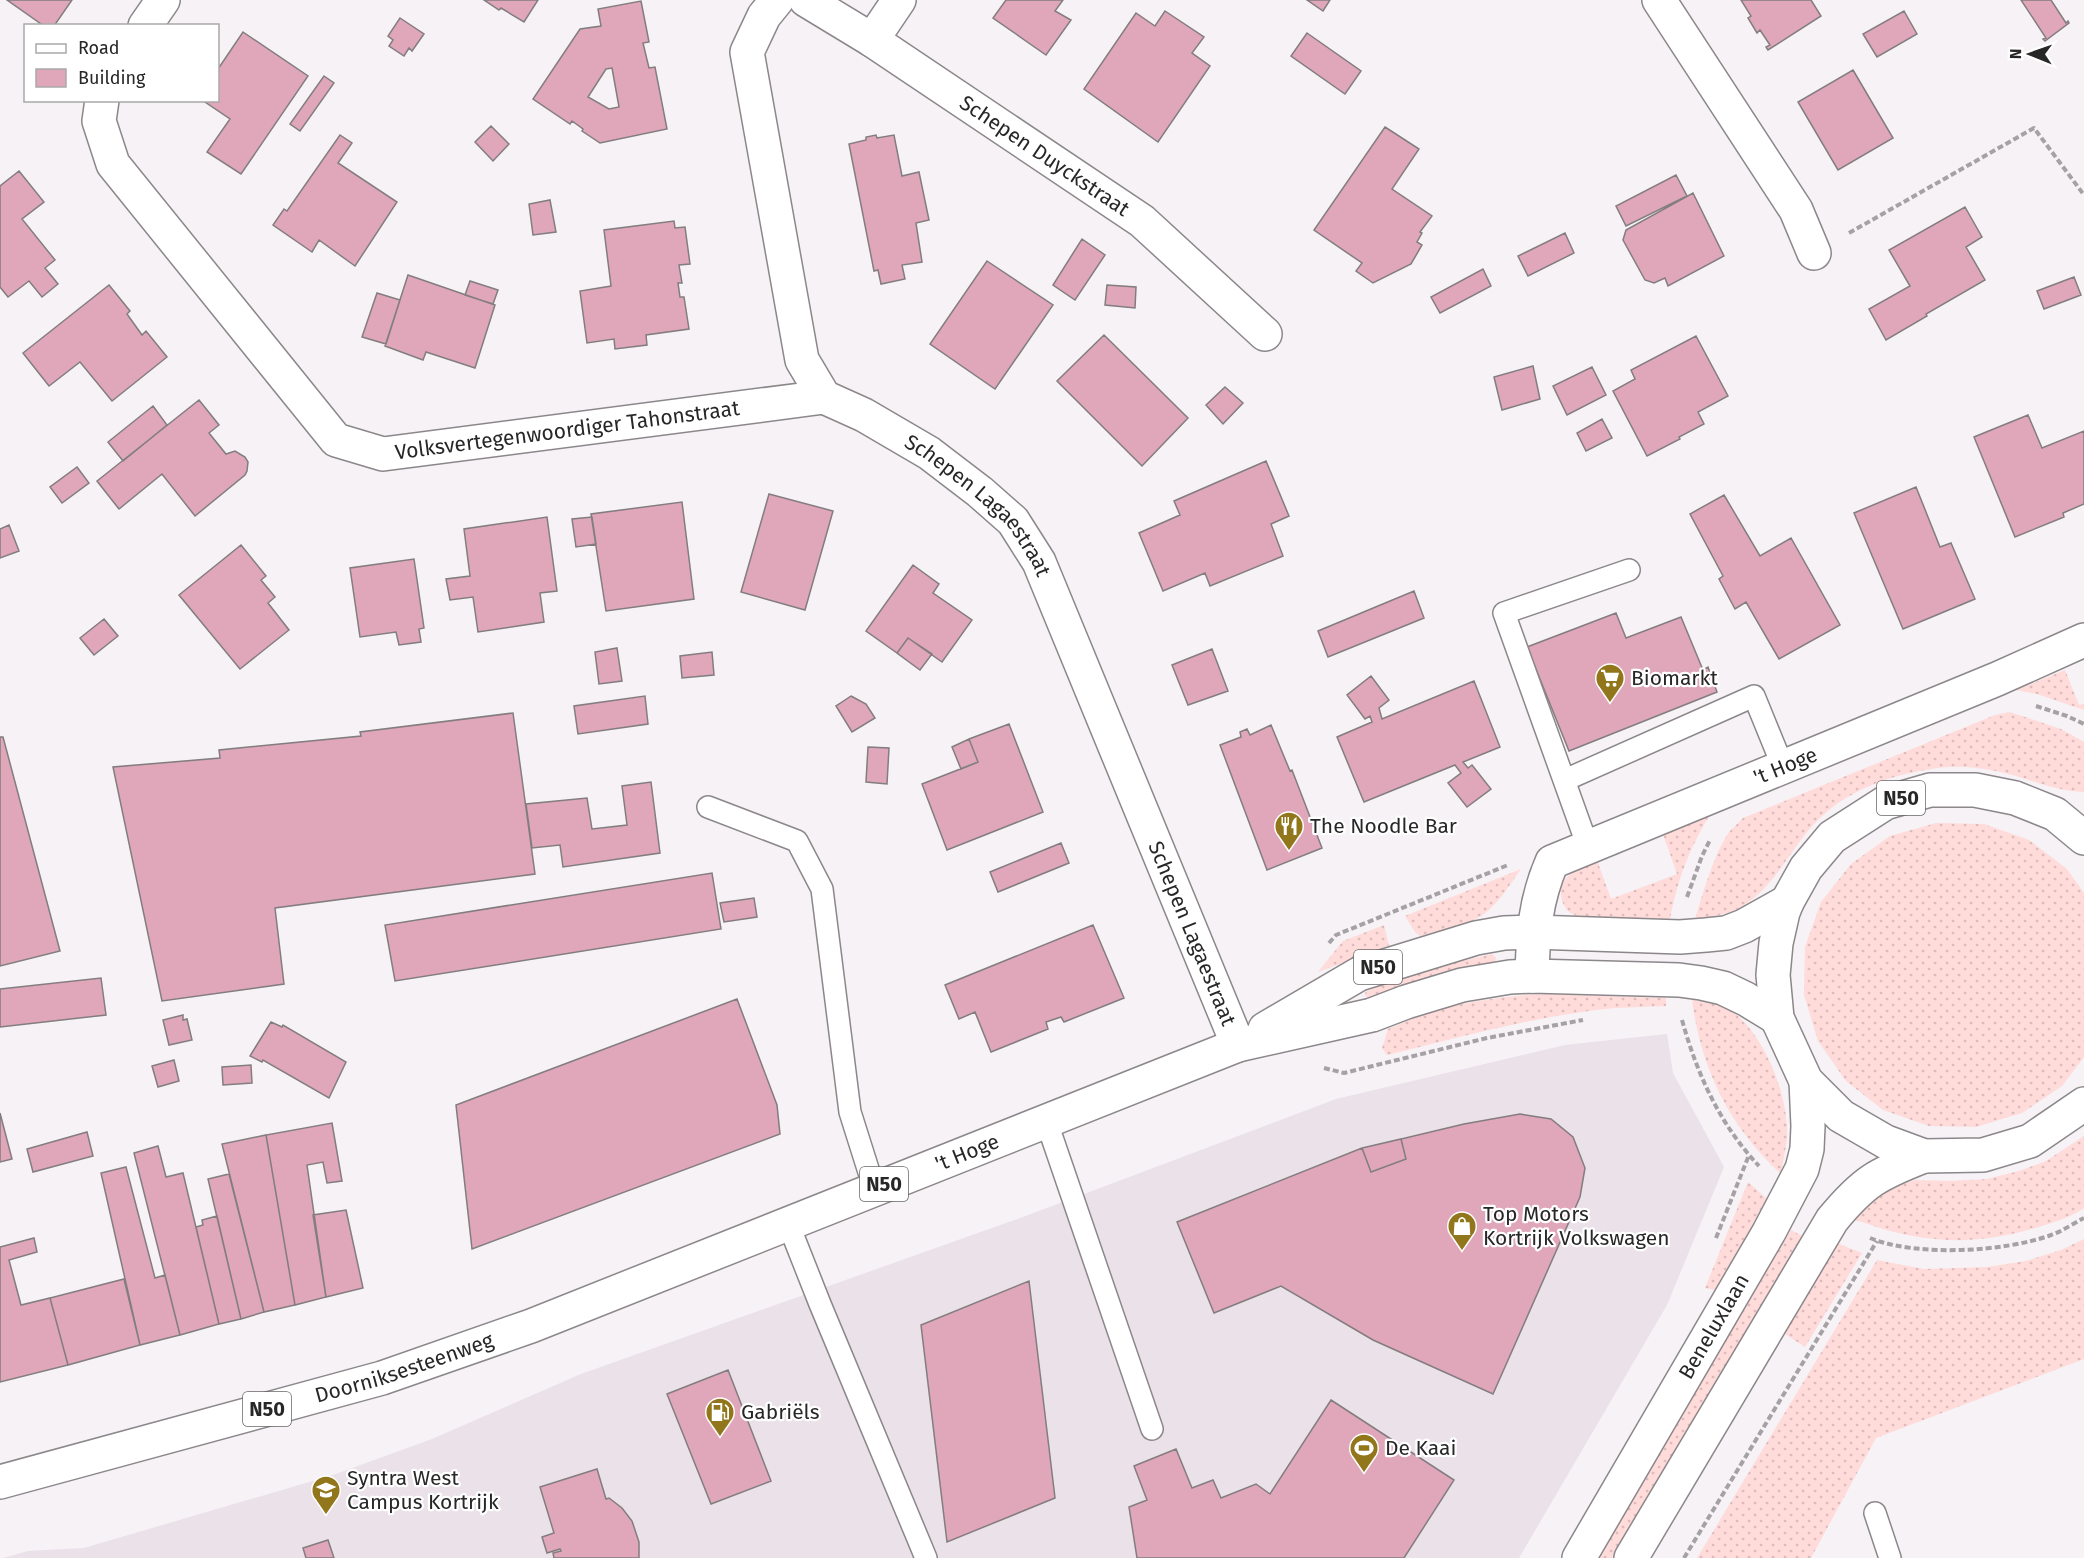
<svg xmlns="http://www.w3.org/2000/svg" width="2084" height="1558" viewBox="0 0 2084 1558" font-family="'Fira Sans',sans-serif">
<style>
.built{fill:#ebe1e9}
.grass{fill:url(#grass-dots)}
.building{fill:#e0a6ba;stroke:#827d7e;stroke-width:1.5;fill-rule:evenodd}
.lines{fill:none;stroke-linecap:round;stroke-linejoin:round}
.lane-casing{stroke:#8b878a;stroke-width:24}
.street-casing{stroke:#8b878a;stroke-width:36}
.secondary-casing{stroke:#8b878a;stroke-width:36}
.primary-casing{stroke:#8b878a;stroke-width:36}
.path{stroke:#a5a2a5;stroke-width:4;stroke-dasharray:6 3;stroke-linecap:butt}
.lane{stroke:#fff;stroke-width:21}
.street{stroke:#fff;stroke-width:33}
.secondary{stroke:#fff;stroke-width:33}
.primary{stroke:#fff;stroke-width:33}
.labels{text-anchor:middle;stroke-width:4.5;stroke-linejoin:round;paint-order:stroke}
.shield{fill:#fff;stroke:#686868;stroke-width:1.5}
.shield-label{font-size:20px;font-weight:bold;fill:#282728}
.street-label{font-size:21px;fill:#282728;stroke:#fff}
.poi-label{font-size:21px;fill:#282728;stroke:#fff;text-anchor:start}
</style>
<defs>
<pattern id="grass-dots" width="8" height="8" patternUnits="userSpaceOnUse" patternTransform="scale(1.5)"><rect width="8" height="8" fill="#ffdbda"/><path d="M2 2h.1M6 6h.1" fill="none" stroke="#dbbcbb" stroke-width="1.8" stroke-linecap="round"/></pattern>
</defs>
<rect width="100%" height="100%" fill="#f6f2f6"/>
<path class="built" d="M 1667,1034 L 1673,1073 L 1724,1167 L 1667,1305 L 1519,1558 L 3,1558 L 28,1551 L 84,1548 L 333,1475 L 432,1439 L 581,1374 L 1023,1217 L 1336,1099 L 1565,1045 Z"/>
<path class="grass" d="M 2065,670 L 2079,705 L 2084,704 L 2084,710 L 2037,694 L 2016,690 Z
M 2010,712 L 2061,729 L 2084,742 L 2084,792 C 2053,791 2026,777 1996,771 C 1975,767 1953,765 1932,769 C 1889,775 1845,791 1814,824 C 1789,851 1773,890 1739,908 C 1726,915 1710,917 1695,920 C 1702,895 1715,851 1730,831 C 1734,827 1739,822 1743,818 L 1995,715 Z
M 1709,816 C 1688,852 1678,879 1670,919 C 1648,919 1587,923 1571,913 C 1564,909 1561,900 1561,893 C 1561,873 1582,868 1597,860 L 1611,899 L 1677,874 L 1663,834 Z
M 1936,823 L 1984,824 L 2029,840 L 2067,869 L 2084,893 L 2084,1057 L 2062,1086 L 2022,1113 L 1976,1127 L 1929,1126 L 1883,1110 L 1846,1081 L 1818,1041 L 1804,995 L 1805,947 L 1821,902 L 1851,864 L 1890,836 Z
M 1521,869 C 1510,884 1500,902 1485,913 C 1467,927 1442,930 1420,936 L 1415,932 L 1405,916 Z
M 1384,925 L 1389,946 L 1318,972 L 1343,941 Z
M 1492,954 L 1496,958 L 1495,963 L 1431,977 L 1369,1000 L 1366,997 L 1365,992 L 1416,972 Z
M 1537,994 L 1666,998 L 1666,1006 C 1649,1007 1632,1007 1615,1008 C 1538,1015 1462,1037 1387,1055 L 1382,1048 L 1388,1029 C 1401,1024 1414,1017 1427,1013 C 1462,1002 1499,997 1537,994 Z
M 1692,1000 C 1704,1001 1721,1003 1731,1010 C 1764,1035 1785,1088 1787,1128 C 1788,1143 1783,1159 1781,1174 C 1729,1126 1701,1069 1692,1000 Z
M 2084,1136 L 2084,1208 C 2068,1219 2046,1225 2028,1230 C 1964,1247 1917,1242 1856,1220 L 1869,1202 L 1892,1188 L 1915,1180 L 1951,1181 L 1987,1179 L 2019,1171 L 2046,1161 Z
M 1748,1182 L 1767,1199 L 1715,1290 L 1705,1288 Z
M 1791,1230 L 1802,1236 L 1612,1558 L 1597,1558 Z
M 2084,1239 L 2084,1359 L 1876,1438 L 1811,1558 L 1697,1558 L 1877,1260 L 1924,1269 L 1987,1267 L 2026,1261 L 2061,1250 Z
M 1837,1243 L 1862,1253 L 1805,1347 L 1785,1334 Z"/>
<path class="building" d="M 7,0 L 72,0 L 54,26 L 44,26 Z
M 484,0 L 538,0 L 524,22 L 501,8 L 499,10 Z
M 1006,0 L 1063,0 L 1055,11 L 1071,20 L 1046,55 L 993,18 Z
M 1307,0 L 1330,0 L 1323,11 Z
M 1741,0 L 1811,0 L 1821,16 L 1768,50 L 1766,47 L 1770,45 L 1760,30 L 1757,33 L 1748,18 L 1751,16 Z
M 2021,0 L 2051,0 L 2066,23 L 2068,21 L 2069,23 L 2045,41 L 2043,39 L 2046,38 Z
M 641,1 L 649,42 L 643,43 L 649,68 L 655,67 L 667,129 L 600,143 L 582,131 L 583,129 L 572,121 L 570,124 L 533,99 L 580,29 L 601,26 L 598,9 ZM 612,68 L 619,107 L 609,109 L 588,97 L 606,69 Z
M 1165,11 L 1204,37 L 1192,53 L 1210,66 L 1158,142 L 1084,89 L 1136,13 L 1155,26 Z
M 1904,11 L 1917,34 L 1877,57 L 1863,34 Z
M 400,18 L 424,34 L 412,51 L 409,48 L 404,56 L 389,46 L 393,40 L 388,36 Z
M 243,32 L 308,76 L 241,174 L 207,152 L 230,119 L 202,100 L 218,100 L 218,69 Z
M 1307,33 L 1361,71 L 1345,94 L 1291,56 Z
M 1853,70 L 1893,138 L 1838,170 L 1798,102 Z
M 324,76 L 334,83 L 300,131 L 290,124 Z
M 491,126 L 509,144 L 493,161 L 475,142 Z
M 1385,127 L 1419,149 L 1392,189 L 1432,216 L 1420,232 L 1422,233 L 1417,242 L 1422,245 L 1411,264 L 1373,283 L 1356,271 L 1362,263 L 1314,230 Z
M 340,135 L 352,143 L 338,163 L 397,202 L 355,266 L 319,240 L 312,252 L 273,225 L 284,209 L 287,211 Z
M 876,135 L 877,138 L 894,135 L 902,176 L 919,172 L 929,220 L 916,223 L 922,262 L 902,265 L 905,279 L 881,284 L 878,270 L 874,271 L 849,144 L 866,140 L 866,137 Z
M 19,171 L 44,202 L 22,219 L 55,260 L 45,268 L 58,284 L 42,297 L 29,281 L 8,297 L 0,287 L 0,186 Z
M 1676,175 L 1687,196 L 1626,226 L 1616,206 Z
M 1693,193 L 1724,256 L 1668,286 L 1665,278 L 1654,283 L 1645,280 L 1623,240 L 1626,230 Z
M 550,200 L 556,232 L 533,235 L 529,204 Z
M 1965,207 L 1982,237 L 1966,247 L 1985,280 L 1926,314 L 1927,316 L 1886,340 L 1869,309 L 1910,286 L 1889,250 Z
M 674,221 L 675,228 L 685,227 L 690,264 L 679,265 L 682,283 L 678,283 L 680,297 L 684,297 L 689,329 L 646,335 L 647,345 L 615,349 L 614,339 L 587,343 L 580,291 L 611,286 L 604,230 Z
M 1565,233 L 1574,253 L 1528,276 L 1518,256 Z
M 1082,239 L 1105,255 L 1075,300 L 1053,285 Z
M 987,261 L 1053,305 L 995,389 L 930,344 Z
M 1483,269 L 1491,286 L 1440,313 L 1431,297 Z
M 408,275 L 495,305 L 475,368 L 426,352 L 423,360 L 385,346 Z
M 2074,277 L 2081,295 L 2044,309 L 2037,291 Z
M 470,281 L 498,290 L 493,304 L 465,295 Z
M 109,285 L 130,311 L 127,314 L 142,335 L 146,331 L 167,357 L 112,401 L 80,362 L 49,386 L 23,353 Z
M 1107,285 L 1136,287 L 1135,308 L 1105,305 Z
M 377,293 L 400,300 L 386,344 L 362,337 Z
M 1104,335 L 1188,418 L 1142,466 L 1057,381 Z
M 1696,336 L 1728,396 L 1698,412 L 1704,424 L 1679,437 L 1680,439 L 1647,456 L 1613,391 L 1635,379 L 1631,370 Z
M 1533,366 L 1540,399 L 1502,410 L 1494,377 Z
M 1592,367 L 1606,395 L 1567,415 L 1553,386 Z
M 1225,387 L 1243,403 L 1223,424 L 1206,405 Z
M 199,400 L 219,425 L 209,433 L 226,454 L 235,451 L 245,457 L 248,462 L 247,471 L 245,475 L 195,516 L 162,474 L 119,509 L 97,481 Z
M 153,406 L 167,425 L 123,461 L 108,442 Z
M 2028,415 L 2042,448 L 2084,431 L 2084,504 L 2063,513 L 2064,517 L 2015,537 L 1974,437 Z
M 1602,419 L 1612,438 L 1586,451 L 1577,433 Z
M 1266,461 L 1289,516 L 1271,524 L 1283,556 L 1210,586 L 1205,573 L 1163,591 L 1139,533 L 1180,515 L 1174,501 Z
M 77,467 L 89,483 L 62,503 L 50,487 Z
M 1916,487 L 1940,547 L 1951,543 L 1975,599 L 1903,629 L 1854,513 Z
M 769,494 L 833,511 L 805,610 L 741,592 Z
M 1724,495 L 1760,556 L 1791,538 L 1840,625 L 1779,659 L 1746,602 L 1735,609 L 1719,579 L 1723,576 L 1690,514 Z
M 682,502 L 694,599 L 606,611 L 591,514 Z
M 547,517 L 557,591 L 540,593 L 544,622 L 478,632 L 473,597 L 450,600 L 446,579 L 470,576 L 464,529 Z
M 592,517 L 596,544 L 576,547 L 572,519 Z
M 9,525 L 19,551 L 0,558 L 0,529 Z
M 241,545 L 266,576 L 261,580 L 275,597 L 268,603 L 289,630 L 240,669 L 179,595 Z
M 414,559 L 424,628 L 419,629 L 421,642 L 399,645 L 396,632 L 360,637 L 350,568 Z
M 913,565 L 939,584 L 933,593 L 972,620 L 942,662 L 908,638 L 897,653 L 866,631 Z
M 1414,591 L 1424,618 L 1328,657 L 1318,631 Z
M 1616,613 L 1626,638 L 1681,617 L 1703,670 L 1708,667 L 1717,692 L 1569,751 L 1527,647 Z
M 104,619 L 118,636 L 94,655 L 80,638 Z
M 908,638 L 932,654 L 920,670 L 897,653 Z
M 617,648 L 622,681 L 599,684 L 595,652 Z
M 1212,649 L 1228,691 L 1188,705 L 1172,665 Z
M 712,652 L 714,675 L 682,678 L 680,656 Z
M 1371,676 L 1389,700 L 1379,708 L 1382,719 L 1474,681 L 1500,747 L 1463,762 L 1468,768 L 1472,765 L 1491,789 L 1467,807 L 1448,783 L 1461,773 L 1455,765 L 1364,802 L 1337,737 L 1372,722 L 1370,716 L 1365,719 L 1347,695 Z
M 645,696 L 648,724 L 578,734 L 574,706 Z
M 851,696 L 866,704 L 875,718 L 852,732 L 836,706 Z
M 513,713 L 535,874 L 275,908 L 284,984 L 162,1001 L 113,767 L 220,758 L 219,750 L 361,736 L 360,732 Z
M 1009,724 L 1043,812 L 947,850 L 922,784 L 978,762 L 969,739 Z
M 1271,725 L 1290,771 L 1292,770 L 1322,848 L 1267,870 L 1220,745 L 1241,737 L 1240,732 L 1247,729 L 1250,735 Z
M 0,737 L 3,737 L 60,951 L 0,966 Z
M 969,739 L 978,762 L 961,769 L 952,747 Z
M 868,747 L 889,748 L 887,784 L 866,782 Z
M 651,782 L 660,853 L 563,867 L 560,845 L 532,848 L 526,804 L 587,798 L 592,829 L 627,825 L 622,786 Z
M 1061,843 L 1069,863 L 998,892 L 990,872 Z
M 712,873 L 721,929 L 395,981 L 385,925 Z
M 754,898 L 757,917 L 724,922 L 720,903 Z
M 1093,925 L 1124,998 L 1064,1022 L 1061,1017 L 1046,1022 L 1048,1029 L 991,1052 L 975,1012 L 959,1019 L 945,985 Z
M 101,978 L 106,1015 L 0,1027 L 0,989 Z
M 737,999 L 777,1105 L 780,1134 L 472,1249 L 456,1105 Z
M 183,1015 L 183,1020 L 187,1019 L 192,1040 L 169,1045 L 163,1020 Z
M 271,1022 L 282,1027 L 283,1025 L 346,1062 L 329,1098 L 263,1060 L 262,1062 L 250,1056 Z
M 174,1060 L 179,1081 L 158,1087 L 152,1066 Z
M 251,1065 L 252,1083 L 223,1085 L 222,1067 Z
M 0,1113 L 12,1159 L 0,1162 Z
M 1520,1114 L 1551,1119 L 1573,1137 L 1585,1168 L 1580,1197 L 1493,1394 L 1373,1340 L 1281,1286 L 1214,1313 L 1177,1222 L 1362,1148 L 1371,1172 L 1406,1159 L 1401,1139 L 1464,1124 Z
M 332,1123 L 342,1181 L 327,1183 L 323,1162 L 307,1165 L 326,1297 L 295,1305 L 266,1135 Z
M 87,1132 L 93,1156 L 33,1172 L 27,1149 Z
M 266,1135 L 295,1305 L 264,1312 L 222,1144 Z
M 1401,1139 L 1406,1159 L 1371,1172 L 1362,1148 Z
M 158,1146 L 166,1177 L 183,1173 L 219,1324 L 180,1335 L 134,1153 Z
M 126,1167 L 155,1278 L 165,1275 L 180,1335 L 140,1345 L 101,1173 Z
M 229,1174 L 264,1312 L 241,1319 L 208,1179 Z
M 346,1210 L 363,1288 L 326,1297 L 313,1215 Z
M 217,1216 L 241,1319 L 219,1324 L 196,1227 L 203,1225 L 202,1220 Z
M 34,1238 L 37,1252 L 9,1260 L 21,1305 L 50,1298 L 68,1365 L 0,1382 L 0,1247 Z
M 124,1279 L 140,1345 L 68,1365 L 50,1298 Z
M 1029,1281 L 1055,1498 L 947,1542 L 921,1325 Z
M 728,1370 L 771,1481 L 711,1504 L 667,1394 Z
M 1331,1400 L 1454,1480 L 1404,1558 L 1137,1558 L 1129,1507 L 1147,1500 L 1134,1466 L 1176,1449 L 1192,1488 L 1213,1480 L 1221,1498 L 1256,1484 L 1270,1494 Z
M 597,1469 L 606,1499 L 609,1498 L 622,1508 L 632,1521 L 639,1542 L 639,1558 L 554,1558 L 553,1553 L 561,1551 L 560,1549 L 547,1553 L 542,1537 L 554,1533 L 540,1487 Z
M 328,1540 L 334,1558 L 306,1558 L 303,1548 Z"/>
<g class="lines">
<g class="lane-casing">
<path id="lane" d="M 1565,780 L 1754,696 L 1783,767
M 708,807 L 797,841 L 822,889 L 850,1112 L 874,1188
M 1588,847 L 1504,613 L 1629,570
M 1046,1120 L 1152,1429
M 788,1223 L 820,1304 L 926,1558
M 1875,1513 L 1890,1558"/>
</g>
<g class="street-casing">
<g id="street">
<path id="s1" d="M 777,0 L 764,16 L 747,52 L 802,360 L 824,397 L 864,415 L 929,453 L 980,492 L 1013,521 L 1039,562 L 1238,1045"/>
<path id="s2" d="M 806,0 L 872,40 L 1142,221 L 1265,334"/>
<path d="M 1659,0 L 1796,210 L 1814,253"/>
<path d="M 145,26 L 163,0"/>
<path d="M 872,40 L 899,0"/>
<path id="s3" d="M 102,100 L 99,121 L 113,164 L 336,440 L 383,454 L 824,397"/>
<path id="s4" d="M 1532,976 C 1533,934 1535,901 1552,862 L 1997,679 L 2084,640"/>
</g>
</g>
<g class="secondary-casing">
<g id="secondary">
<path id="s5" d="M 1579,1558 L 1769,1232 L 1802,1169 L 1807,1149 L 1808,1126 L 1806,1081"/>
<path d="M 1631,1558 L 1832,1220 C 1864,1181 1878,1174 1924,1156"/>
</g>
</g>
<g class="primary-casing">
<g id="primary">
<path d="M 2084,838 L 2055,814 L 2015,798 L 1975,790 L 1930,790 L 1885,803 L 1832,837 L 1806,868 L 1787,902 L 1783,912 L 1776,943 L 1773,975 L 1777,1018 L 1806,1081 L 1841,1116 L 1886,1142 L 1924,1156 L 1983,1155 L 2030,1141 L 2084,1104"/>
<path d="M 1265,1029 L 1359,974 L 1476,938 L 1504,933 L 1533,932 L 1680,937 L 1706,935 L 1726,933 L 1744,926 L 1787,902"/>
<path id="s6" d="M 0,1482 L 382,1378 L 531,1326 L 1238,1045 L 1372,1015 L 1406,1002 L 1462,985 L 1510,977 L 1532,976 L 1679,980 L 1701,983 L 1723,988 L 1746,999 L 1777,1018"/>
</g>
</g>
<path class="path" d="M 1849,233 L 2034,128 L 2084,195
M 2036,706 L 2067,716 L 2084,724
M 1687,897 L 1702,856 L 1710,840
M 1329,943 L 1336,935 L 1508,865
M 1682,1020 C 1697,1074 1720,1125 1759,1166
M 1324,1068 L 1344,1073 L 1487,1038 L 1583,1020
M 1716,1238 L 1749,1155
M 1870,1238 C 1916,1257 2005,1252 2051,1235 C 2063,1231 2074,1223 2084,1218
M 1684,1558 L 1877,1241"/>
<use href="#lane" class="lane"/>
<use href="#street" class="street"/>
<use href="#secondary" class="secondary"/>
<use href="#primary" class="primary"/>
</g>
<defs>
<g id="supermarket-pin" transform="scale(1.5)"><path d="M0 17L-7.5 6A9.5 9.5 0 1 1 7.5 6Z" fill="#91761c" stroke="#fff"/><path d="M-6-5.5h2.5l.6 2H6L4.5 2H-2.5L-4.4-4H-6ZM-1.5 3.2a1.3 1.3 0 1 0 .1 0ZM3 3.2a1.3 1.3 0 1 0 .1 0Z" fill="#fff"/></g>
<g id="restaurant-pin" transform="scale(1.5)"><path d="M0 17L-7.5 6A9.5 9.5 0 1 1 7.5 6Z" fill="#91761c" stroke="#fff"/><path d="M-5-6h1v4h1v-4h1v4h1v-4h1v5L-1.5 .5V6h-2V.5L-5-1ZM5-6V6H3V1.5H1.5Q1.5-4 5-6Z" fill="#fff"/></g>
<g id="shop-pin" transform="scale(1.5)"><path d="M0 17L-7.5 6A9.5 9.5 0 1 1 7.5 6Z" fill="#91761c" stroke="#fff"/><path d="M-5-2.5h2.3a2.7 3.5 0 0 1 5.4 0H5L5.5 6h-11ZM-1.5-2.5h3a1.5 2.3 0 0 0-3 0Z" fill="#fff"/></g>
<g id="fuel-pin" transform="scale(1.5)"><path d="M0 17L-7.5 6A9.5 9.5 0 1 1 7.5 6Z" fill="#91761c" stroke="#fff"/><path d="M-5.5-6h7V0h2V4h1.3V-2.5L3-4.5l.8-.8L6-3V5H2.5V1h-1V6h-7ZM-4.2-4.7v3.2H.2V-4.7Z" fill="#fff"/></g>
<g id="stadium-pin" transform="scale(1.5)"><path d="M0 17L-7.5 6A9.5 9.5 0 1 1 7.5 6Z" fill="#91761c" stroke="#fff"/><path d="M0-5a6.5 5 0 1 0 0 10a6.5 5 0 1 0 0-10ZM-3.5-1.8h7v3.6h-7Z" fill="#fff"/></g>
<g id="school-pin" transform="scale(1.5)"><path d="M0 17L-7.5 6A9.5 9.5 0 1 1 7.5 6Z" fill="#91761c" stroke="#fff"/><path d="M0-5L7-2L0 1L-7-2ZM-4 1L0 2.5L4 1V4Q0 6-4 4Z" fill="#fff"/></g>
</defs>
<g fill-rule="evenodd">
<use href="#supermarket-pin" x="1610" y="678"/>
<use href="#restaurant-pin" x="1289" y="826"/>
<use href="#shop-pin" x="1462" y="1226"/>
<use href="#fuel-pin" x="720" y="1412"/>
<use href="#stadium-pin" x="1364" y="1448"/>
<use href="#school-pin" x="326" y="1490"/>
</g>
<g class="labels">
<g class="shield">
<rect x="1877" y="781" width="48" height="34" rx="4.5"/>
<rect x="1354" y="950" width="48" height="34" rx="4.5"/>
<rect x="860" y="1167" width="48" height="34" rx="4.5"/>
<rect x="243" y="1392" width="48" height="34" rx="4.5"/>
</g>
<g class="shield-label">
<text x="1901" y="805">N50</text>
<text x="1378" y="974">N50</text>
<text x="884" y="1191">N50</text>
<text x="267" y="1416">N50</text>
</g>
<g class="street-label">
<text dy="7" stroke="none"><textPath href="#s2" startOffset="285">Schepen Duyckstraat</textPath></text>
<text dy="7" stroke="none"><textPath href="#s3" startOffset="656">Volksvertegenwoordiger Tahonstraat</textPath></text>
<text dy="7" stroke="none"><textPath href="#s1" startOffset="608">Schepen Lagaestraat</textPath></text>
<text dy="7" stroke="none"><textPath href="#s4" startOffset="369">'t Hoge</textPath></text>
<text dy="7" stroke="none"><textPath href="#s1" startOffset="1094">Schepen Lagaestraat</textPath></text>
<text dy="7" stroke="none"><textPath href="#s6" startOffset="1023">'t Hoge</textPath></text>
<text dy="7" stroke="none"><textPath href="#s5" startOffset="268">Beneluxlaan</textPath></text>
<text dy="7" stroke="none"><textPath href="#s6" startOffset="420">Doorniksesteenweg</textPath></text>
</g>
<g class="poi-label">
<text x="1631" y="685">Biomarkt</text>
<text x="1310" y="833">The Noodle Bar</text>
<text x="1483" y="1221">Top Motors<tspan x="1483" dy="24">Kortrijk Volkswagen</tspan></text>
<text x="741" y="1419">Gabriëls</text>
<text x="1385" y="1455">De Kaai</text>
<text x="347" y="1485">Syntra West<tspan x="347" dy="24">Campus Kortrijk</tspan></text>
</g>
</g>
<rect x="24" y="24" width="195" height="78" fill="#ffffff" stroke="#a9a9a9" stroke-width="1.5"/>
<rect x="36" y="44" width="30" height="9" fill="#ffffff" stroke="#a9a9a9" stroke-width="1.5"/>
<text x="78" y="54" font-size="18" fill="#282728">Road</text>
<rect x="36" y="69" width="30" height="18" fill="#e0a6ba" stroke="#a9a9a9" stroke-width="1.5"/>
<text x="78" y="84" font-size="18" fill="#282728">Building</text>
<g transform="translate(2030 54) rotate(271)" stroke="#ffffff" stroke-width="4.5" paint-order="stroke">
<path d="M0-4.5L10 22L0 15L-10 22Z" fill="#282728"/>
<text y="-9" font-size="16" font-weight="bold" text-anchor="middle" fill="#282728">N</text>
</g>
</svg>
